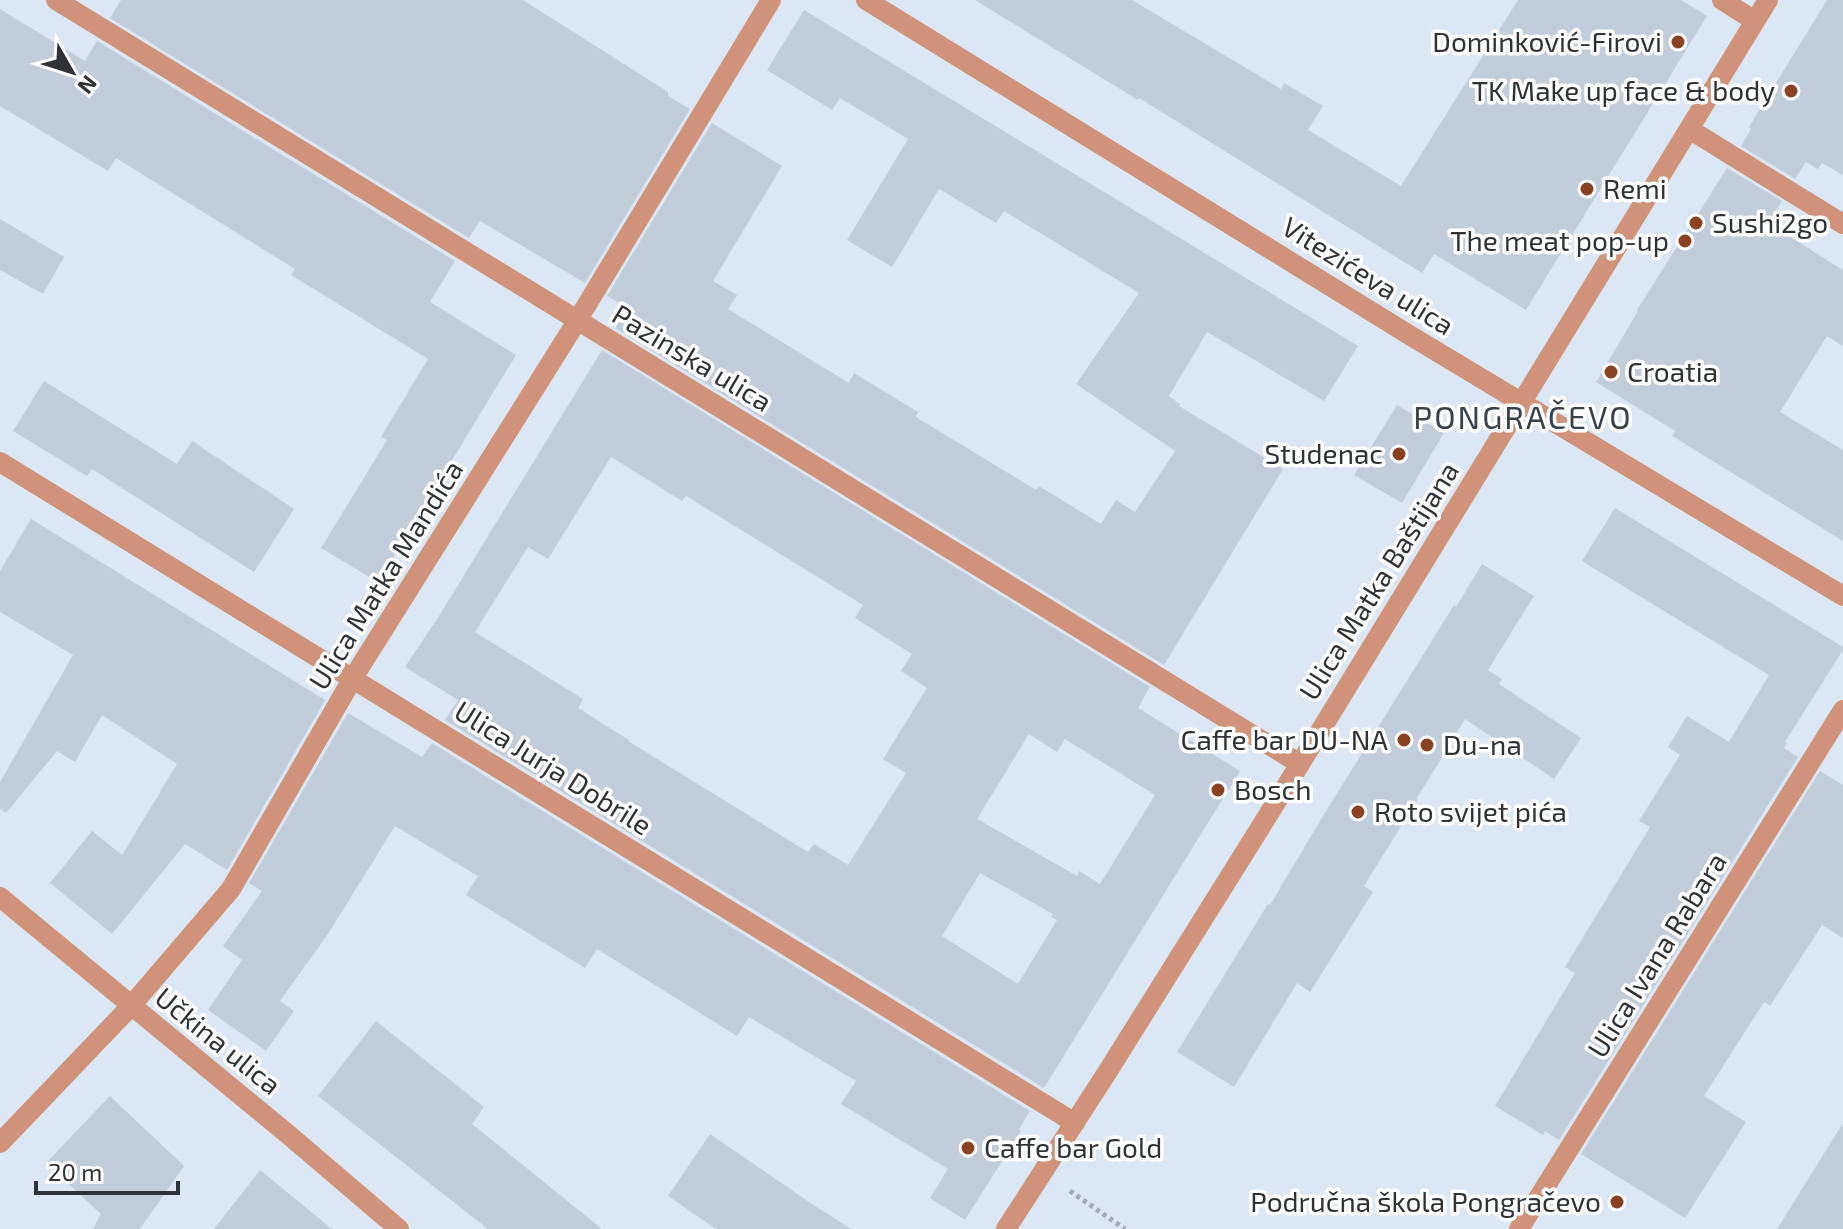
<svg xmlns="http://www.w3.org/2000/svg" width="1843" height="1229" viewBox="0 0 1843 1229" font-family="'Exo 2',sans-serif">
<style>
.building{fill:#c2cdda;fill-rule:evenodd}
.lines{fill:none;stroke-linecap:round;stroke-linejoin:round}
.path{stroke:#a2abb5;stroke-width:5;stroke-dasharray:4 4;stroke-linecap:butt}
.minor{stroke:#d0937a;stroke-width:20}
.poi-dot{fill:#8a4222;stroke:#fff;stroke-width:3}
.labels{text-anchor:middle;stroke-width:7;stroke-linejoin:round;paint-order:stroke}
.poi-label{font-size:28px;fill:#2f3338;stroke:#fff;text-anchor:start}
.street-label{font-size:28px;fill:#2f3338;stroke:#fff}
.quarter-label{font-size:32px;letter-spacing:2px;fill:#39424c;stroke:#fff}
</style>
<rect width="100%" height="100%" fill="#dce7f4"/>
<path class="building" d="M 121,0 L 523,0 L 668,92 L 668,96 L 690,109 L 585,283 L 480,221 L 469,238 L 110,18 Z
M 975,0 L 1132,0 L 1281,89 L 1284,83 L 1323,106 L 1308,130 L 1401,186 L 1518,0 L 1681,0 L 1707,16 L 1526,310 L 1434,254 L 1422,273 L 1139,98 L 1138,100 Z
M 1827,0 L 1843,0 L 1843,175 L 1822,163 L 1818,169 L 1806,162 L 1795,179 L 1741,146 L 1751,129 L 1749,127 Z
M 0,9 L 85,61 L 97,41 L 455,261 L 430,302 L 516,355 L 378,582 L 321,548 L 387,440 L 381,437 L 428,359 L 291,275 L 295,269 L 116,158 L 108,171 L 0,106 Z
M 804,10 L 1358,346 L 1324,401 L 1207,332 L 1169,396 L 1180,404 L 1179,406 L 1283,469 L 1164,665 L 615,328 L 623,316 L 619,314 L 624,306 L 607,296 L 712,123 L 782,166 L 713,281 L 737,295 L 728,309 L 849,383 L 854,373 L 918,412 L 916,417 L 1036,490 L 1039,486 L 1101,524 L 1116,500 L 1135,512 L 1175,451 L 1076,384 L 1139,293 L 1004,211 L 996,223 L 939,189 L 892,267 L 847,240 L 908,139 L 840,98 L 832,110 L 767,70 Z
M 1727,168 L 1782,201 L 1768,223 L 1843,270 L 1843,346 L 1827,336 L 1780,412 L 1843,450 L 1843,541 L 1672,436 L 1675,431 L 1596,382 L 1638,311 L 1637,310 Z
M 0,219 L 64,257 L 43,294 L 0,270 Z
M 602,350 L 1150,687 L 1138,708 L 1240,771 L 1044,1088 L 445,720 L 458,700 L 405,667 L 439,616 ZM 611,457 L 682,501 L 686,496 L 863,605 L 855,618 L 912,654 L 901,671 L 927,688 L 883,759 L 906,773 L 848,865 L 814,844 L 808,852 L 628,741 L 629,740 L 578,708 L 583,699 L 475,632 L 528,547 L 548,559 ZM 1029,734 L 1057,752 L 1065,739 L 1155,795 L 1100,884 L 1079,871 L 1077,876 L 977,819 ZM 980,873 L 1053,914 L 1051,917 L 1057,920 L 1018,984 L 942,936 Z
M 44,381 L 177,464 L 192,441 L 294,509 L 254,572 L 92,469 L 87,476 L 13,431 Z
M 1397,405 L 1444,433 L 1402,503 L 1354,475 Z
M 1615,508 L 1843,647 L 1843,650 L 1785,742 L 1787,743 L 1784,748 L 1798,757 L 1559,1140 L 1545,1131 L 1543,1135 L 1495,1106 L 1575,973 L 1565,967 L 1650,827 L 1639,821 L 1680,755 L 1668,747 L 1687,716 L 1729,742 L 1769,675 L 1582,561 Z
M 31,519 L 325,700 L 227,870 L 185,844 L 112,934 L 50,883 L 92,831 L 122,855 L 177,764 L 102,715 L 75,762 L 57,751 L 6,813 L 0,809 L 0,782 L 73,655 L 0,612 L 0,571 Z
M 1482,564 L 1534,596 L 1488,670 L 1502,679 L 1499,684 L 1581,738 L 1554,779 L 1465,719 L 1417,798 L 1418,799 L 1364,886 L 1373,892 L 1310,992 L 1297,983 L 1234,1087 L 1177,1052 L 1268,904 L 1270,905 L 1323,816 L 1454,605 L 1456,607 Z
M 348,713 L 422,757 L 432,743 L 1030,1111 L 1019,1129 L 1021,1131 L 965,1220 L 930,1198 L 948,1169 L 841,1104 L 856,1081 L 749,1017 L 737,1036 L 597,949 L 585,968 L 466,895 L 478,876 L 395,826 L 328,934 L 280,1001 L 294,1011 L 266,1051 L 208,1010 L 242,960 L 223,946 L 262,891 L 249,883 Z
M 1820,771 L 1843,785 L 1843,938 L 1822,925 L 1770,1006 L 1764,1002 L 1704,1096 L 1746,1122 L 1685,1218 L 1581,1154 Z
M 376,1021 L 484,1107 L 472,1124 L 602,1229 L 488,1229 L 318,1096 Z
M 110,1096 L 184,1166 L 140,1229 L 93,1229 L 101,1214 L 46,1163 Z
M 1843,1123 L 1843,1229 L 1777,1229 Z
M 710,1134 L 809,1202 L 851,1229 L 716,1229 L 668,1196 Z
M 260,1170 L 332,1229 L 214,1229 Z"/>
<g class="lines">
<path class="path" d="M 1070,1191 L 1125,1229"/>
<path class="minor" d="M 56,0 L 1300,764
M 866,0 L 1411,336 L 1843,596
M 1722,0 L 1755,21
M 1689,129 L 1843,224
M 0,462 L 1075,1123
M 0,897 L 290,1136 L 399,1229
M 0,1143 L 131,1006 L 231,889 L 353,678 L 577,321 L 771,0
M 1006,1229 L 1108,1071 L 1300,764 L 1768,0
M 1519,1229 L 1843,710"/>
</g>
<g class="poi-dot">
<circle cx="1678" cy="42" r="8"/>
<circle cx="1791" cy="91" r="8"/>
<circle cx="1587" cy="189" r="8"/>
<circle cx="1696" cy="223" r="8"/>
<circle cx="1685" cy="241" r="8"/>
<circle cx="1611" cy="372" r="8"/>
<circle cx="1399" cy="454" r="8"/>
<circle cx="1404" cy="740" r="8"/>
<circle cx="1427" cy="745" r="8"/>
<circle cx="1218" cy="790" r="8"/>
<circle cx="1358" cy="812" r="8"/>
<circle cx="968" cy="1148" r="8"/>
<circle cx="1617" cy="1202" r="8"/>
</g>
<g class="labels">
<g class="poi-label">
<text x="1662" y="52" text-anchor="end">Dominković-Firovi</text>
<text x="1775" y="101" text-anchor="end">TK Make up face &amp; body</text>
<text x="1603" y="199">Remi</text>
<text x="1712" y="233">Sushi2go</text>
<text x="1669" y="251" text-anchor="end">The meat pop-up</text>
<text x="1627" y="382">Croatia</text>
<text x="1383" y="464" text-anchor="end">Studenac</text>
<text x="1388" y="750" text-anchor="end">Caffe bar DU-NA</text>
<text x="1443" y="755">Du-na</text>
<text x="1234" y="800">Bosch</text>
<text x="1374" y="822">Roto svijet pića</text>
<text x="984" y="1158">Caffe bar Gold</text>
<text x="1601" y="1212" text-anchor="end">Područna škola Pongračevo</text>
</g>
<g class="street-label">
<text transform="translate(1368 276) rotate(32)" y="10">Vitezićeva ulica</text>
<text transform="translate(692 358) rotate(31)" y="10">Pazinska ulica</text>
<text transform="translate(386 575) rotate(-58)" y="10">Ulica Matka Mandića</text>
<text transform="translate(1379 581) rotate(-58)" y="10">Ulica Matka Baštijana</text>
<text transform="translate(553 768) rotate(32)" y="10">Ulica Jurja Dobrile</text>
<text transform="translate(1657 955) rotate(-58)" y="10">Ulica Ivana Rabara</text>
<text transform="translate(218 1041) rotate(39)" y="10">Učkina ulica</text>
</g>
<g class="quarter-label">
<text x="1523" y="429">PONGRAČEVO</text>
</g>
</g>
<g transform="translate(72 72) rotate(129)" stroke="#ffffff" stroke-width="6" paint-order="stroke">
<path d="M0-6L14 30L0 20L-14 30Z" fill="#2f3338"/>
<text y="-12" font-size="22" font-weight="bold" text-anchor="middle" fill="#2f3338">N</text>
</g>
<path d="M36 1181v12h142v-12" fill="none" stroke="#2f3338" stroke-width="4"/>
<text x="48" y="1181" font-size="24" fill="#2f3338" stroke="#ffffff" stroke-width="6" paint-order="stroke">20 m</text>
</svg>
